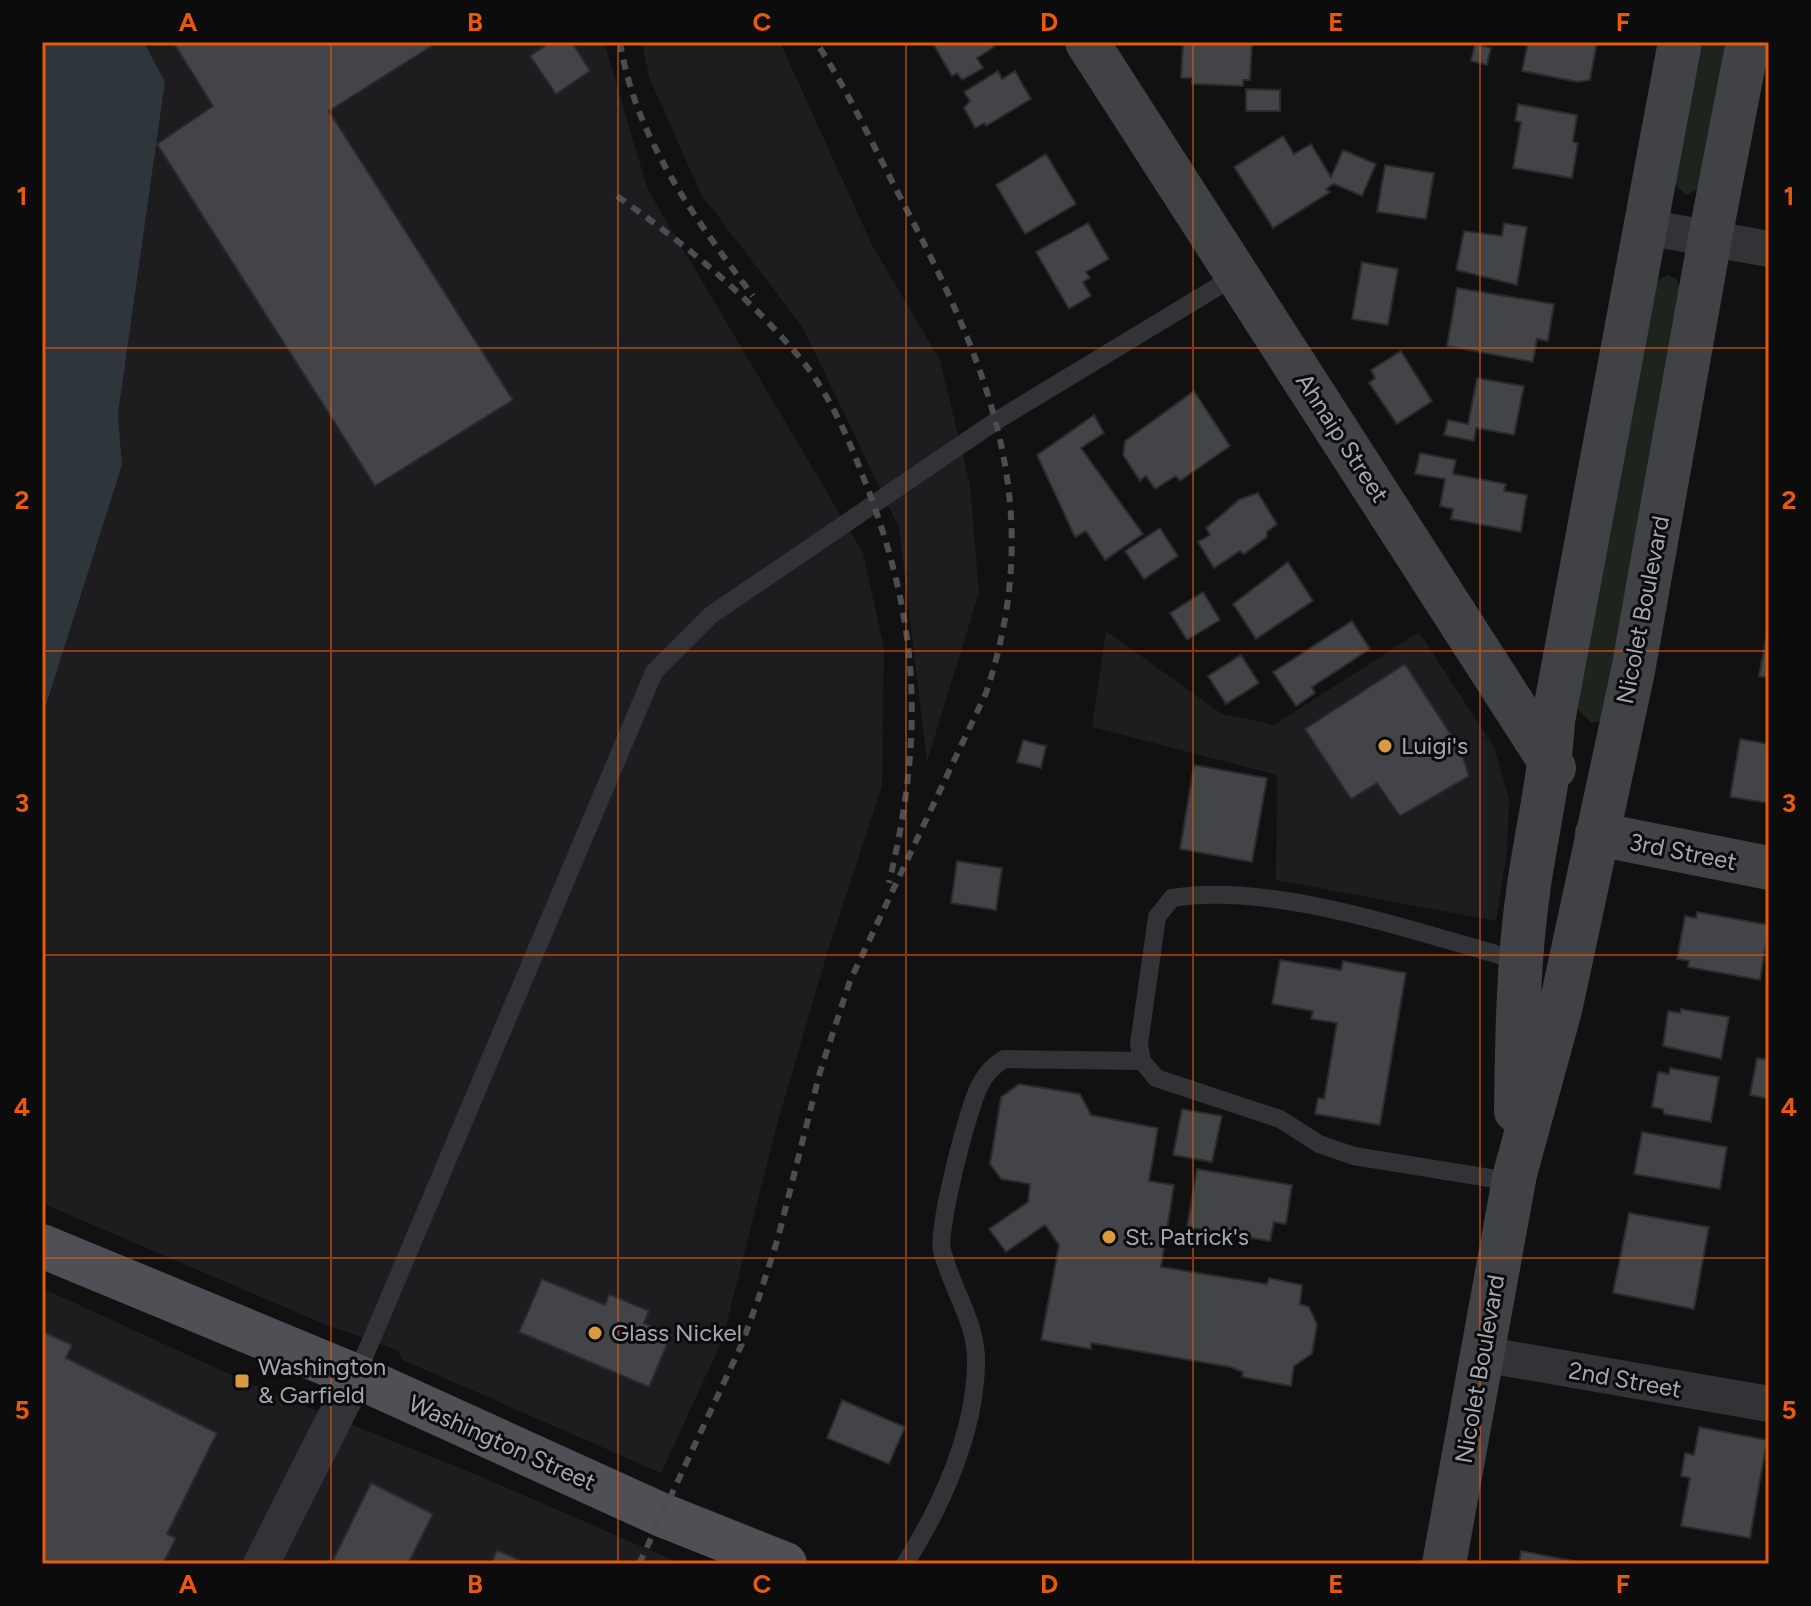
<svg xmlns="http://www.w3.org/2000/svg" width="1811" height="1606" viewBox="0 0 1811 1606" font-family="Figtree,sans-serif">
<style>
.built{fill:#1d1d1f}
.green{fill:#1d241e}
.water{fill:#2e363b}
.building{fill:#434447;stroke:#2b2b2e;stroke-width:2}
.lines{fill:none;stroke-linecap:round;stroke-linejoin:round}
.lane{stroke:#323336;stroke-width:18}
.street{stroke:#323336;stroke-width:36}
.secondary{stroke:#404246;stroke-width:44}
.primary{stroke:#4e5055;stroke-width:44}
.rail{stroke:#4b4d51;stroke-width:6;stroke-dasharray:10 8;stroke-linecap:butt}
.grid{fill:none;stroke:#e8590c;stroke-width:2;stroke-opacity:0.55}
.poi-dot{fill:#da9a40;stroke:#0c0c0d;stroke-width:3}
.labels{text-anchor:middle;stroke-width:6;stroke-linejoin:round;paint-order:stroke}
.street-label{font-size:24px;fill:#a4a9b1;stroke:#0c0c0d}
.poi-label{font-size:24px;fill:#a4a9b1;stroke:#0c0c0d;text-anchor:start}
.neatline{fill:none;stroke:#e8590c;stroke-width:3}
.grid-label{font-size:26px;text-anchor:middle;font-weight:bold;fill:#e8590c}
</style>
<rect width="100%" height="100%" fill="#111112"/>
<path class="built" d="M 144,42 L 604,42 L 648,190 L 863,553 L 884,648 L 882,786 L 829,947 L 779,1117 L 722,1341 L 661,1473 L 403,1360 L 398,1350 L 324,1324 L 42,1203 L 42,718 L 122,465 L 118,414 L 165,82 Z
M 642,42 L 780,42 L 872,245 L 940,360 L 970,485 L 979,592 L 927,762 L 899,528 L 803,328 L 701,194 L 649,77 Z
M 1106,631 L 1222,714 L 1274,725 L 1419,632 L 1494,747 L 1509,798 L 1507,851 L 1496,921 L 1276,880 L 1277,775 L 1092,727 Z
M 42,1288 L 260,1388 L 477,1475 L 682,1564 L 42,1564 Z"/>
<path class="green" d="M 1697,42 L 1729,42 L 1702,187 L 1686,195 L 1673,182 Z
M 1667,275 L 1676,279 L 1681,288 L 1605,713 L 1599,721 L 1591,723 L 1578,709 L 1653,284 Z"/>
<path class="water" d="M 42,42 L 144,42 L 165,82 L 118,414 L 122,465 L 42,718 Z"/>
<path class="building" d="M 173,42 L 438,42 L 329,111 L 513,400 L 375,486 L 157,144 L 213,106 Z
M 551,42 L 572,42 L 590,71 L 556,94 L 530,56 Z
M 932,42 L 991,42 L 994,47 L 977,58 L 983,68 L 962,80 L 957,73 L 952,76 Z
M 1193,42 L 1252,42 L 1250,80 L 1243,80 L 1243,86 L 1192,84 L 1192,78 L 1181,78 L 1183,43 Z
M 1528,42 L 1597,42 L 1590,80 L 1578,82 L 1522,71 Z
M 1475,44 L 1491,48 L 1487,65 L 1471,61 Z
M 998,71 L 1002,79 L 1015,71 L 1031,99 L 986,126 L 984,123 L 975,128 L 964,108 L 970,101 L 964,92 Z
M 1246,89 L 1280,90 L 1280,111 L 1246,111 Z
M 1518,104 L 1577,115 L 1573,142 L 1578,143 L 1572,178 L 1513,168 L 1521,122 L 1515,121 Z
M 1283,136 L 1294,154 L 1311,144 L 1331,177 L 1343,150 L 1376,164 L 1362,196 L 1334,184 L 1326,189 L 1330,192 L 1273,228 L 1234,167 Z
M 1046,154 L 1076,204 L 1025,234 L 996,185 Z
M 1385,165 L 1434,173 L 1426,219 L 1377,212 Z
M 1088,223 L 1109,259 L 1086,272 L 1090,278 L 1083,282 L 1091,296 L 1069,309 L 1036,252 Z
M 1504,223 L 1527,227 L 1517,285 L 1456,270 L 1464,231 L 1502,236 Z
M 1362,262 L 1398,269 L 1388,325 L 1352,319 Z
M 1457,288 L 1554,304 L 1548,341 L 1537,339 L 1533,362 L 1447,346 Z
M 1401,351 L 1432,401 L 1397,424 L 1369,383 L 1375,378 L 1371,370 Z
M 1477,378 L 1524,386 L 1514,435 L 1476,428 L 1474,441 L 1444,435 L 1448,420 L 1468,424 Z
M 1194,391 L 1230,446 L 1180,481 L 1176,476 L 1155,489 L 1146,476 L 1140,481 L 1123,455 L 1125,441 Z
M 1094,415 L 1104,433 L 1081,448 L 1143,534 L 1105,560 L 1086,531 L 1075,537 L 1037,455 Z
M 1420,453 L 1456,460 L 1453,474 L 1506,484 L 1504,491 L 1527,495 L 1521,532 L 1451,519 L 1453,509 L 1440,506 L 1445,479 L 1415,474 Z
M 1258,493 L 1277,524 L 1267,532 L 1267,537 L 1244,554 L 1240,551 L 1214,568 L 1198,542 L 1210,535 L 1206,528 L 1240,499 Z
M 1160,528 L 1178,556 L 1144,579 L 1125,551 Z
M 1288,562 L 1313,601 L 1256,639 L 1233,604 Z
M 1203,592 L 1220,620 L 1187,640 L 1170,613 Z
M 1352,621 L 1370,649 L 1312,687 L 1315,693 L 1296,706 L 1273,672 Z
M 1767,633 L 1769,634 L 1769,678 L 1759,676 Z
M 1241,655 L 1259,683 L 1226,704 L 1208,676 Z
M 1405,664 L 1451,735 L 1445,738 L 1462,754 L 1469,776 L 1400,816 L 1377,783 L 1351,799 L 1305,729 Z
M 1740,739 L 1769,744 L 1769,803 L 1730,797 Z
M 1023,740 L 1046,746 L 1041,768 L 1017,762 Z
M 1194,765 L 1267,778 L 1252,862 L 1180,849 Z
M 957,861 L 1002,868 L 996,910 L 951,903 Z
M 1697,912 L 1769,925 L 1760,980 L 1688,967 L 1689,961 L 1677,959 L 1685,916 L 1696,918 Z
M 1280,960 L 1341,970 L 1343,961 L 1406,973 L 1380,1125 L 1315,1114 L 1318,1098 L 1324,1099 L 1337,1023 L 1311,1019 L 1313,1011 L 1272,1004 Z
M 1681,1009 L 1729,1017 L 1721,1059 L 1663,1046 L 1668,1011 L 1680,1013 Z
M 1757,1058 L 1769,1060 L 1769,1099 L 1750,1095 Z
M 1670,1068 L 1719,1077 L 1711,1122 L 1664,1114 L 1663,1109 L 1652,1107 L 1658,1072 L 1669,1074 Z
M 1019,1084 L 1080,1094 L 1091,1115 L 1158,1128 L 1149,1181 L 1174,1185 L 1161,1267 L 1267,1284 L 1269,1278 L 1302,1285 L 1300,1304 L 1309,1307 L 1317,1324 L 1312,1354 L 1294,1366 L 1291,1386 L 1242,1377 L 1243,1372 L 1230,1367 L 1091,1343 L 1091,1349 L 1041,1340 L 1059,1245 L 1045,1225 L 1006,1252 L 989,1229 L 1028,1202 L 1030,1184 L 1001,1179 L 990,1164 L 1001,1097 Z
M 1182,1109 L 1222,1116 L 1212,1162 L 1173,1155 Z
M 1642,1132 L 1727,1147 L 1720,1189 L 1634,1174 Z
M 1197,1169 L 1292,1185 L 1286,1224 L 1274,1222 L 1270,1241 L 1187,1227 Z
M 1629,1213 L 1709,1227 L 1694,1309 L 1613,1293 Z
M 542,1279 L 605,1305 L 609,1294 L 649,1311 L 644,1323 L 671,1335 L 649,1387 L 519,1332 Z
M 42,1331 L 72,1345 L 66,1358 L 217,1433 L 167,1534 L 176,1538 L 163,1564 L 42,1564 Z
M 842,1400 L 905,1427 L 889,1464 L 827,1438 Z
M 1699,1427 L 1767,1440 L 1750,1538 L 1681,1526 L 1690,1478 L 1681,1476 L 1685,1453 L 1694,1455 Z
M 371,1483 L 433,1514 L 408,1564 L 331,1564 Z
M 497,1550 L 528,1564 L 491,1564 Z
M 1521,1551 L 1590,1564 L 1519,1564 Z"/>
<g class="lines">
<path class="lane" d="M 1514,1182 L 1354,1156 L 1319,1144 L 1280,1119 L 1156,1078 L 1142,1061 L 1139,1044 L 1157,917 L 1172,898 C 1277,881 1419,934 1521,961
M 356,1376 L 654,672 L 711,615 L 874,504 L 996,421 L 1237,275
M 905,1564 C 941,1507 974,1435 976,1366 C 978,1323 952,1291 942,1250 C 937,1228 968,1108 980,1085 C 986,1073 993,1066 1004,1059 L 1142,1061"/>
<path class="street" d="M 1645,227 L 1769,249
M 1482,1354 L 1769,1404
M 261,1564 L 356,1376"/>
<path class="secondary" d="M 1087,42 L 1554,768
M 1597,834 L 1769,868
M 1516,1111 C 1517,1036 1518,960 1529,885 C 1537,830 1550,777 1553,721 L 1680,42
M 1444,1564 L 1515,1174 L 1560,1010 L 1633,671 L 1710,238 L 1748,42"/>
<path class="primary" d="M 42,1246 L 356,1376 L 662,1515 L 785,1564"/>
<path class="rail" d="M 620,42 C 635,138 696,220 753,296
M 617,196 C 683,243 742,290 795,352 C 825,386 846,432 862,474 C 920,619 925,732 889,883
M 639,1564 L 741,1346 L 759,1297 L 778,1238 L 820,1072 L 850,981 L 986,693 C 1050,502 985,359 897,191 C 871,141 847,89 816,42"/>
</g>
<path class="grid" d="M 331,42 L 331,1564M 618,42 L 618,1564M 906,42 L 906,1564M 1193,42 L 1193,1564M 1480,42 L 1480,1564M 42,348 L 1769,348M 42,651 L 1769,651M 42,955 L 1769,955M 42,1258 L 1769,1258"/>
<g class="poi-dot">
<circle cx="1385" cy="746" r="8"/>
<circle cx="1109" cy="1237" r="8"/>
<circle cx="595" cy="1333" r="8"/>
<rect x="234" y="1373" width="16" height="16" rx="4"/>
</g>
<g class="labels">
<g class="street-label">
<text transform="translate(1342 438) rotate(57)" y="8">Ahnaip Street</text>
<text transform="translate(1643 610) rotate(-79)" y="8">Nicolet Boulevard</text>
<text transform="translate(1683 852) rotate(11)" y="8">3rd Street</text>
<text transform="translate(1480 1369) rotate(-80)" y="8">Nicolet Boulevard</text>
<text transform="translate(1625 1380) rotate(10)" y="8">2nd Street</text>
<text transform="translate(502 1443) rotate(24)" y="8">Washington Street</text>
</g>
<g class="poi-label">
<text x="1401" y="754">Luigi's</text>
<text x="1125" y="1245">St. Patrick's</text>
<text x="611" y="1341">Glass Nickel</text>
<text x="258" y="1375">Washington<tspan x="258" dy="28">&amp; Garfield</tspan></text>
</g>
</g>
<rect width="1811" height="1606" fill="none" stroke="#0c0c0d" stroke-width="88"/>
<rect x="44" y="44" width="1723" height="1518" class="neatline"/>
<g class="grid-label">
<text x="188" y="31">A</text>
<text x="475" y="31">B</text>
<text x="762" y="31">C</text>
<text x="1049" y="31">D</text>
<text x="1336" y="31">E</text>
<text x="1623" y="31">F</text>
<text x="22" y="205">1</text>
<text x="1789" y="205">1</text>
<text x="22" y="509">2</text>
<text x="1789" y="509">2</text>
<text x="22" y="812">3</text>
<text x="1789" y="812">3</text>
<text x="22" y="1116">4</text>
<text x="1789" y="1116">4</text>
<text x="22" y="1419">5</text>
<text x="1789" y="1419">5</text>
<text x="188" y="1593">A</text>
<text x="475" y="1593">B</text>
<text x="762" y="1593">C</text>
<text x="1049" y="1593">D</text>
<text x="1336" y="1593">E</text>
<text x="1623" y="1593">F</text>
</g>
</svg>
